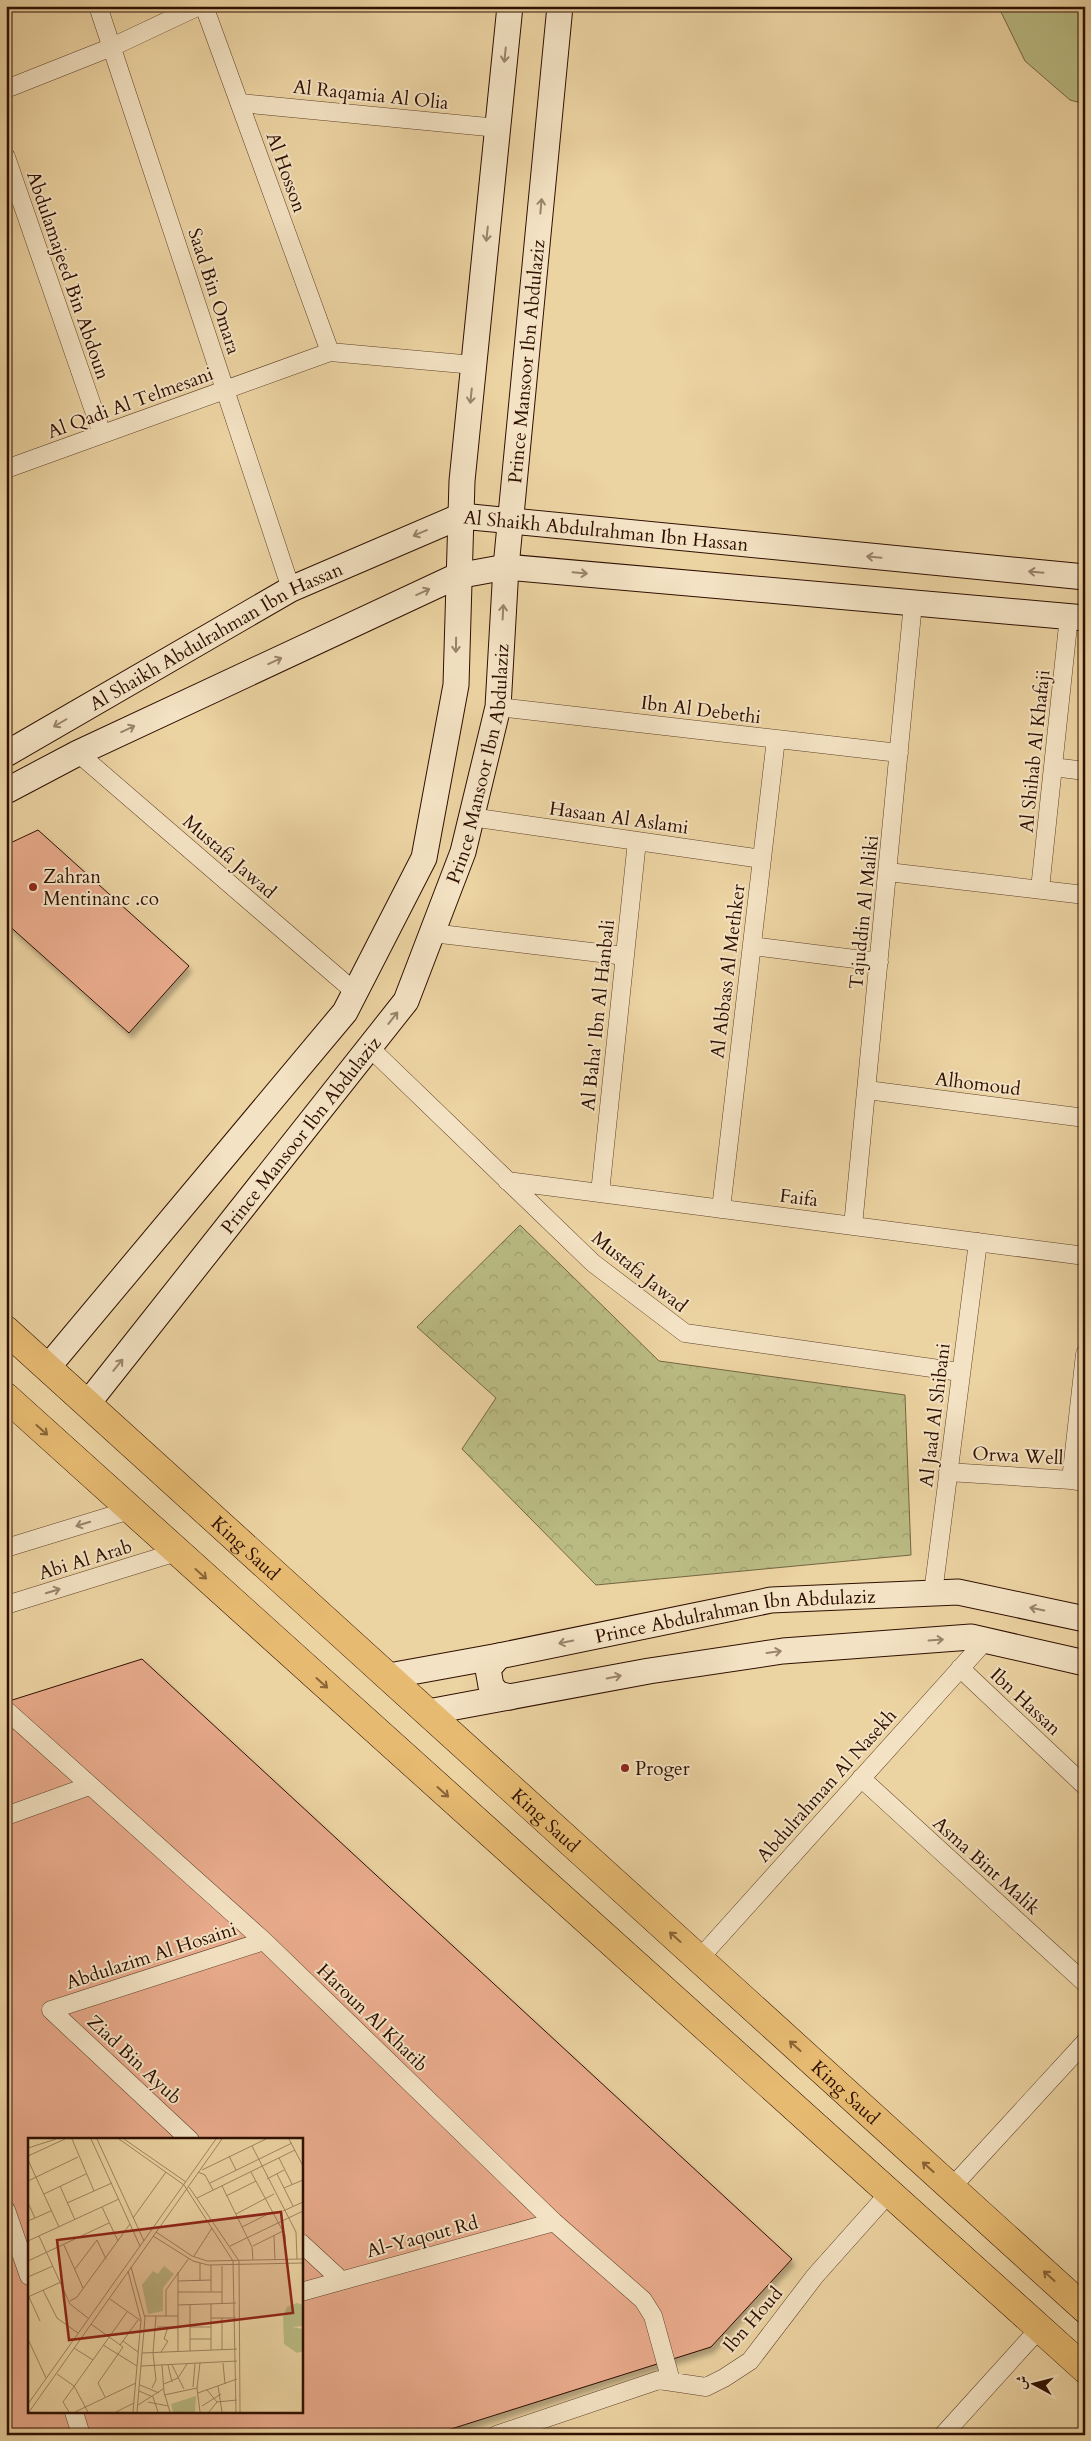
<svg xmlns="http://www.w3.org/2000/svg" width="1091" height="2441" viewBox="0 0 1091 2441" font-family="Cardo,Amiri,serif">
<style>
.park{fill:url(#park-crowns);stroke:#746542}
.pitch{fill:#babb83;stroke:#746542}
.building{fill:#e9ab8c;stroke:#2e0f00;fill-rule:evenodd;filter:url(#shadow)}
.lines{fill:none;stroke-linecap:round;stroke-linejoin:round}
.street-casing{stroke:#5e4028;stroke-width:19}
.secondary-casing{stroke:#2e0f00;stroke-width:27}
.primary-casing{stroke:#2e0f00;stroke-width:29}
.street{stroke:#f3e2c3;stroke-width:18}
.secondary{stroke:#f3e2c3;stroke-width:25}
.primary{stroke:#e6ba71;stroke-width:28}
.oneway{stroke:#9a836b}
.oneway2{stroke:#8a6438}
.poi-dot{fill:#8f2418;stroke:#f3e2c3;stroke-width:2}
.labels{text-anchor:middle;stroke-width:4;stroke-linejoin:round;paint-order:stroke}
.street-label{font-size:19px;fill:#2e0f00;stroke:#f3e2c3}
.poi-label{font-size:19px;fill:#2e0f00;stroke:#f3e2c3;text-anchor:start}
.inset-road{fill:none;stroke:#a08561;stroke-width:1}
.view{fill:#8f2418;fill-opacity:0.15;stroke:#8f2418;stroke-width:2.5}
.inset-edge{fill:none;stroke:#2e0f00;stroke-width:2.5}
</style>
<defs>
<pattern id="park-crowns" width="20" height="18" patternUnits="userSpaceOnUse" patternTransform="scale(1.25)"><rect width="20" height="18" fill="#babb83"/><path d="M2 6a3 3 0 1 1 6 0M12 15a3 3 0 1 1 6 0" fill="none" stroke="#a0a06f"/></pattern>
<filter id="shadow"><feDropShadow dx="3" dy="5.5" stdDeviation="2.5" flood-color="#0004"/></filter>
</defs>
<rect width="100%" height="100%" fill="#ecd3a2"/>
<filter id="stains"><feTurbulence type="fractalNoise" baseFrequency=".004" numOctaves="4"/><feColorMatrix values="0 0 0 0 .2 0 0 0 0 .09 0 0 0 0 .02 0 0 0 .5 -.17"/></filter>
<radialGradient id="worn" r=".72"><stop offset=".6" stop-color="#630" stop-opacity="0"/><stop offset="1" stop-color="#630" stop-opacity=".3"/></radialGradient>
<path class="park" d="M 520,1225 L 659,1361 L 905,1395 L 911,1555 L 596,1585 L 462,1449 L 496,1398 L 417,1327 Z"/>
<path class="pitch" d="M 998,6 L 1085,6 L 1085,104 L 1070,100 L 1025,61 Z"/>
<path class="building" d="M 38,830 L 189,966 L 129,1033 L 6,923 L 6,845 Z
M 142,1659 L 792,2259 L 711,2347 L 432,2435 L 6,2435 L 6,1702 ZM 29,2140 L 301,2140 L 301,2412 L 29,2412 Z"/>
<g class="lines">
<g class="street-casing">
<path id="street" d="M 98,6 L 291,589
M 204,6 L 330,352
M 6,89 L 112,47 L 199,6
M 240,103 L 498,128
M 6,157 L 102,434
M 6,469 L 330,352 L 474,365
M 498,707 L 899,753
M 78,753 L 355,992
M 1053,767 L 1085,771
M 471,817 L 762,859
M 888,872 L 1085,895
M 1040,889 L 1069,616
M 432,933 L 625,956
M 752,946 L 879,962
M 370,1048 L 593,1263 L 685,1333 L 960,1372
M 867,1090 L 1085,1118
M 507,1181 L 1085,1256
M 600,1193 L 637,841
M 721,1209 L 776,739
M 853,1226 L 913,603
M 948,1472 L 1071,1480 L 1085,1482
M 1071,1480 L 1085,1354
M 6,1548 L 130,1510
M 933,1593 L 978,1242
M 6,1605 L 177,1552
M 960,1668 L 1085,1786
M 6,1710 L 264,1941 L 554,2222 L 643,2300 L 653,2316 L 671,2381
M 861,1778 L 1085,1983
M 6,1816 L 89,1786
M 699,1959 L 985,1641
M 190,2140 L 51,2010 L 264,1941
M 951,2188 L 1085,2042
M 6,2210 L 29,2276
M 301,2243 L 341,2280
M 301,2292 L 554,2222
M 74,2412 L 81,2435
M 496,2435 L 659,2380 L 706,2387 L 724,2378 L 750,2361 L 815,2276 L 889,2193
M 943,2435 L 1040,2328"/>
</g>
<g class="secondary-casing">
<g id="secondary">
<path id="s1" d="M 6,754 L 291,589 L 461,516 L 1085,577"/>
<path d="M 6,791 L 78,753 L 457,576 L 506,567 L 1085,618"/>
<path d="M 48,1367 L 345,1012 L 424,858 L 456,685 L 462,481 L 510,6"/>
<path id="s2" d="M 88,1403 L 406,1001 L 463,852 L 498,707 L 506,567 L 560,6"/>
<path d="M 499,1656 L 488,1669 L 491,1686 L 498,1694 L 510,1697"/>
<path id="s3" d="M 389,1676 L 499,1656 L 771,1600 L 958,1592 L 1085,1619"/>
<path d="M 428,1712 L 649,1671 L 783,1651 L 971,1637 L 1085,1663"/>
</g>
</g>
<g class="primary-casing">
<g id="primary">
<path id="s4" d="M 6,1330 L 1085,2309"/>
<path d="M 6,1397 L 1085,2369"/>
</g>
</g>
<use href="#street" class="street"/>
<use href="#secondary" class="secondary"/>
<use href="#primary" class="primary"/>
</g>
<defs><path id="oneway-shaft" d="M-6 0H5M1.5-3L5.5 0L1.5 3" fill="none" stroke-width="1.6" stroke-linecap="round" stroke-linejoin="round" transform="scale(1.25)"/></defs>
<g class="oneway">
<use href="#oneway-shaft" transform="translate(505 55) rotate(96)"/>
<use href="#oneway-shaft" transform="translate(541 206) rotate(-85)"/>
<use href="#oneway-shaft" transform="translate(487 234) rotate(96)"/>
<use href="#oneway-shaft" transform="translate(471 396) rotate(96)"/>
<use href="#oneway-shaft" transform="translate(420 533) rotate(157)"/>
<use href="#oneway-shaft" transform="translate(874 557) rotate(-175)"/>
<use href="#oneway-shaft" transform="translate(1036 572) rotate(-175)"/>
<use href="#oneway-shaft" transform="translate(580 573) rotate(5)"/>
<use href="#oneway-shaft" transform="translate(423 592) rotate(-25)"/>
<use href="#oneway-shaft" transform="translate(503 612) rotate(-87)"/>
<use href="#oneway-shaft" transform="translate(456 645) rotate(91)"/>
<use href="#oneway-shaft" transform="translate(275 661) rotate(-25)"/>
<use href="#oneway-shaft" transform="translate(60 723) rotate(150)"/>
<use href="#oneway-shaft" transform="translate(128 729) rotate(-25)"/>
<use href="#oneway-shaft" transform="translate(393 1018) rotate(-52)"/>
<use href="#oneway-shaft" transform="translate(118 1365) rotate(-51)"/>
<use href="#oneway-shaft" transform="translate(83 1524) rotate(163)"/>
<use href="#oneway-shaft" transform="translate(53 1591) rotate(-17)"/>
<use href="#oneway-shaft" transform="translate(1037 1609) rotate(-168)"/>
<use href="#oneway-shaft" transform="translate(936 1640) rotate(-4)"/>
<use href="#oneway-shaft" transform="translate(566 1642) rotate(168)"/>
<use href="#oneway-shaft" transform="translate(774 1652) rotate(-8)"/>
<use href="#oneway-shaft" transform="translate(614 1677) rotate(-11)"/>
</g>
<g class="oneway2">
<use href="#oneway-shaft" transform="translate(42 1430) rotate(42)"/>
<use href="#oneway-shaft" transform="translate(201 1574) rotate(42)"/>
<use href="#oneway-shaft" transform="translate(322 1683) rotate(42)"/>
<use href="#oneway-shaft" transform="translate(443 1792) rotate(42)"/>
<use href="#oneway-shaft" transform="translate(675 1937) rotate(-138)"/>
<use href="#oneway-shaft" transform="translate(795 2046) rotate(-138)"/>
<use href="#oneway-shaft" transform="translate(928 2167) rotate(-138)"/>
<use href="#oneway-shaft" transform="translate(1049 2276) rotate(-138)"/>
</g>
<g class="poi-dot">
<circle cx="33" cy="887" r="5"/>
<circle cx="625" cy="1768" r="5"/>
</g>
<g class="labels">
<g class="street-label">
<text transform="translate(371 94) rotate(6)" y="7">Al Raqamia Al Olia</text>
<text transform="translate(287 172) rotate(70)" y="7">Al Hosson</text>
<text transform="translate(69 275) rotate(71)" y="7">Abdulamajeed Bin Abdoun</text>
<text transform="translate(215 291) rotate(72)" y="7">Saad Bin Omara</text>
<text dy="7" stroke="none"><textPath href="#s2" startOffset="1168">Prince Mansoor Ibn Abdulaziz</textPath></text>
<text transform="translate(130 402) rotate(-20)" y="7">Al Qadi Al Telmesani</text>
<text dy="7" stroke="none"><textPath href="#s1" startOffset="660">Al Shaikh Abdulrahman Ibn Hassan</textPath></text>
<text dy="7" stroke="none"><textPath href="#s1" startOffset="241">Al Shaikh Abdulrahman Ibn Hassan</textPath></text>
<text transform="translate(701 709) rotate(7)" y="7">Ibn Al Debethi</text>
<text transform="translate(1034 751) rotate(-84)" y="7">Al Shihab Al Khafaji</text>
<text dy="7" stroke="none"><textPath href="#s2" startOffset="762">Prince Mansoor Ibn Abdulaziz</textPath></text>
<text transform="translate(619 817) rotate(8)" y="7">Hasaan Al Aslami</text>
<text transform="translate(230 856) rotate(41)" y="7">Mustafa Jawad</text>
<text transform="translate(863 912) rotate(-84)" y="7">Tajuddin Al Maliki</text>
<text transform="translate(727 971) rotate(-83)" y="7">Al Abbass Al Methker</text>
<text transform="translate(597 1015) rotate(-84)" y="7">Al Baha' Ibn Al Hanbali</text>
<text transform="translate(978 1083) rotate(7)" y="7">Alhomoud</text>
<text dy="7" stroke="none"><textPath href="#s2" startOffset="342">Prince Mansoor Ibn Abdulaziz</textPath></text>
<text transform="translate(799 1197) rotate(7)" y="7">Faifa</text>
<text transform="translate(640 1271) rotate(39)" y="7">Mustafa Jawad</text>
<text transform="translate(934 1415) rotate(-83)" y="7">Al Jaad Al Shibani</text>
<text transform="translate(1018 1455) rotate(3)" y="7">Orwa Well</text>
<text dy="7" stroke="none"><textPath href="#s4" startOffset="324">King Saud</textPath></text>
<text transform="translate(85 1559) rotate(-17)" y="7">Abi Al Arab</text>
<text dy="7" stroke="none"><textPath href="#s3" startOffset="352">Prince Abdulrahman Ibn Abdulaziz</textPath></text>
<text transform="translate(1026 1701) rotate(43)" y="7">Ibn Hassan</text>
<text transform="translate(826 1785) rotate(-48)" y="7">Abdulrahman Al Nasekh</text>
<text dy="7" stroke="none"><textPath href="#s4" startOffset="729">King Saud</textPath></text>
<text transform="translate(987 1865) rotate(42)" y="7">Asma Bint Malik</text>
<text transform="translate(151 1955) rotate(-18)" y="7">Abdulazim Al Hosaini</text>
<text transform="translate(373 2017) rotate(44)" y="7">Haroun Al Khatib</text>
<text transform="translate(135 2059) rotate(43)" y="7">Ziad Bin Ayub</text>
<text dy="7" stroke="none"><textPath href="#s4" startOffset="1134">King Saud</textPath></text>
<text transform="translate(422 2236) rotate(-15)" y="7">Al-Yaqout Rd</text>
<text transform="translate(752 2319) rotate(-49)" y="7">Ibn Houd</text>
</g>
<g class="poi-label">
<text x="43" y="883">Zahran<tspan x="43" dy="22">Mentinanc .co</tspan></text>
<text x="635" y="1775">Proger</text>
</g>
</g>
<g transform="translate(28 2138)">
<rect width="275" height="275" fill="#ecd3a2"/>
<path d="M 136,128 L 146,136 L 135,150 L 135,173 L 120,176 L 114,147 L 125,133 L 130,136 ZM 168,258 L 167,274 L 145,274 L 143,266 Z" fill="#babb83"/>
<path d="M 269,165 L 275,167 L 275,188 L 264,189 L 275,191 L 275,213 L 269,215 L 256,206 L 255,179 L 259,169 Z" fill="#babb83"/>
<path class="inset-road" d="M 44,1 L 66,53M 63,1 L 112,108M 69,1 L 116,103M 91,1 L 156,47 L 205,123 L 208,274M 96,1 L 158,44M 261,1 L 275,28M 224,8 L 268,94 L 269,121M 0,10 L 28,1M 0,18 L 37,1M 201,18 L 208,32M 251,20 L 264,46M 0,22 L 31,89M 174,32 L 238,1M 170,34 L 177,37 L 185,52M 223,34 L 257,97 L 258,121M 249,36 L 265,68M 239,41 L 256,32M 0,43 L 50,19M 182,45 L 264,5M 32,48 L 47,82M 194,48 L 224,109 L 225,122M 161,49 L 211,123 L 212,274M 256,50 L 275,42M 16,56 L 58,36M 198,58 L 228,43M 169,60 L 267,12M 0,65 L 7,80M 39,65 L 84,45M 74,69 L 90,103M 255,73 L 275,64M 208,76 L 246,56M 105,80 L 138,34M 0,83 L 23,73M 214,89 L 244,74M 128,94 L 164,118 L 179,123 L 275,121M 11,98 L 42,166 L 60,180M 125,98 L 165,123 L 180,127 L 275,125M 246,98 L 247,122M 0,103 L 91,61M 36,107 L 55,150M 202,108 L 275,73M 225,108 L 255,93M 166,118 L 184,90M 0,123 L 81,85M 172,125 L 172,143M 194,128 L 194,166M 103,129 L 117,180 L 109,274M 47,131 L 69,102 L 78,121M 100,133 L 113,182 L 105,274M 0,139 L 25,128M 150,143 L 183,142M 15,152 L 29,180 L 50,195M 150,154 L 194,154M 183,154 L 183,127M 0,159 L 33,144M 1,159 L 12,183M 82,161 L 113,183M 42,163 L 49,159 L 102,86M 183,166 L 183,212M 150,167 L 208,165M 117,178 L 150,178M 138,178 L 138,152 L 161,120M 183,180 L 208,180M 194,180 L 194,212M 63,186 L 95,209 L 70,245 L 77,259M 129,189 L 150,189M 162,189 L 183,189M 0,201 L 18,240M 162,201 L 183,201M 95,203 L 110,214M 75,207 L 109,228M 92,207 L 110,182M 46,210 L 65,222M 150,213 L 150,134M 162,213 L 162,167M 133,214 L 140,203 L 136,201 L 140,189M 114,215 L 209,211M 195,225 L 197,246M 134,227 L 136,254 L 142,274M 140,227 L 144,244M 144,227 L 156,251M 113,228 L 209,223M 29,236 L 46,248 L 60,274M 136,246 L 150,240 L 159,226M 112,247 L 131,255M 190,248 L 194,274M 165,249 L 167,226M 124,250 L 128,242 L 125,215 L 128,178M 179,252 L 189,264M 111,253 L 125,259 L 130,274M 170,255 L 209,241M 136,257 L 169,250M 120,264 L 140,268M 0,266 L 188,1M 110,267 L 135,251M 174,268 L 193,256M 1,274 L 194,1M 41,274 L 35,264 L 99,174M 47,274 L 108,245M 88,274 L 106,265M 172,274 L 169,250 L 172,225M 181,274 L 189,264 L 209,262"/>
<path class="view" d="M 253,74 L 265,175 L 41,202 L 29,102 Z"/>
<rect width="275" height="275" class="inset-edge"/>
</g>
<rect width="1091" height="2441" fill="none" stroke="#ecd3a2" stroke-width="25"/>
<rect x="8" y="8" width="1076" height="2426" fill="none" stroke="#2e0f00" stroke-width="2.5"/>
<rect x="12" y="12" width="1066" height="2416" fill="none" stroke="#2e0f00"/>
<g transform="translate(1034 2384) rotate(277)" stroke="#f3e2c3" stroke-width="4" paint-order="stroke">
<path d="M0-4L9 19L0 12L-9 19Z" fill="#2e0f00"/>
<text y="-8" font-size="14" font-weight="bold" text-anchor="middle" fill="#2e0f00">ش</text>
</g>
<rect width="100%" height="100%" filter="url(#stains)"/>
<rect width="100%" height="100%" fill="url(#worn)"/>
</svg>
